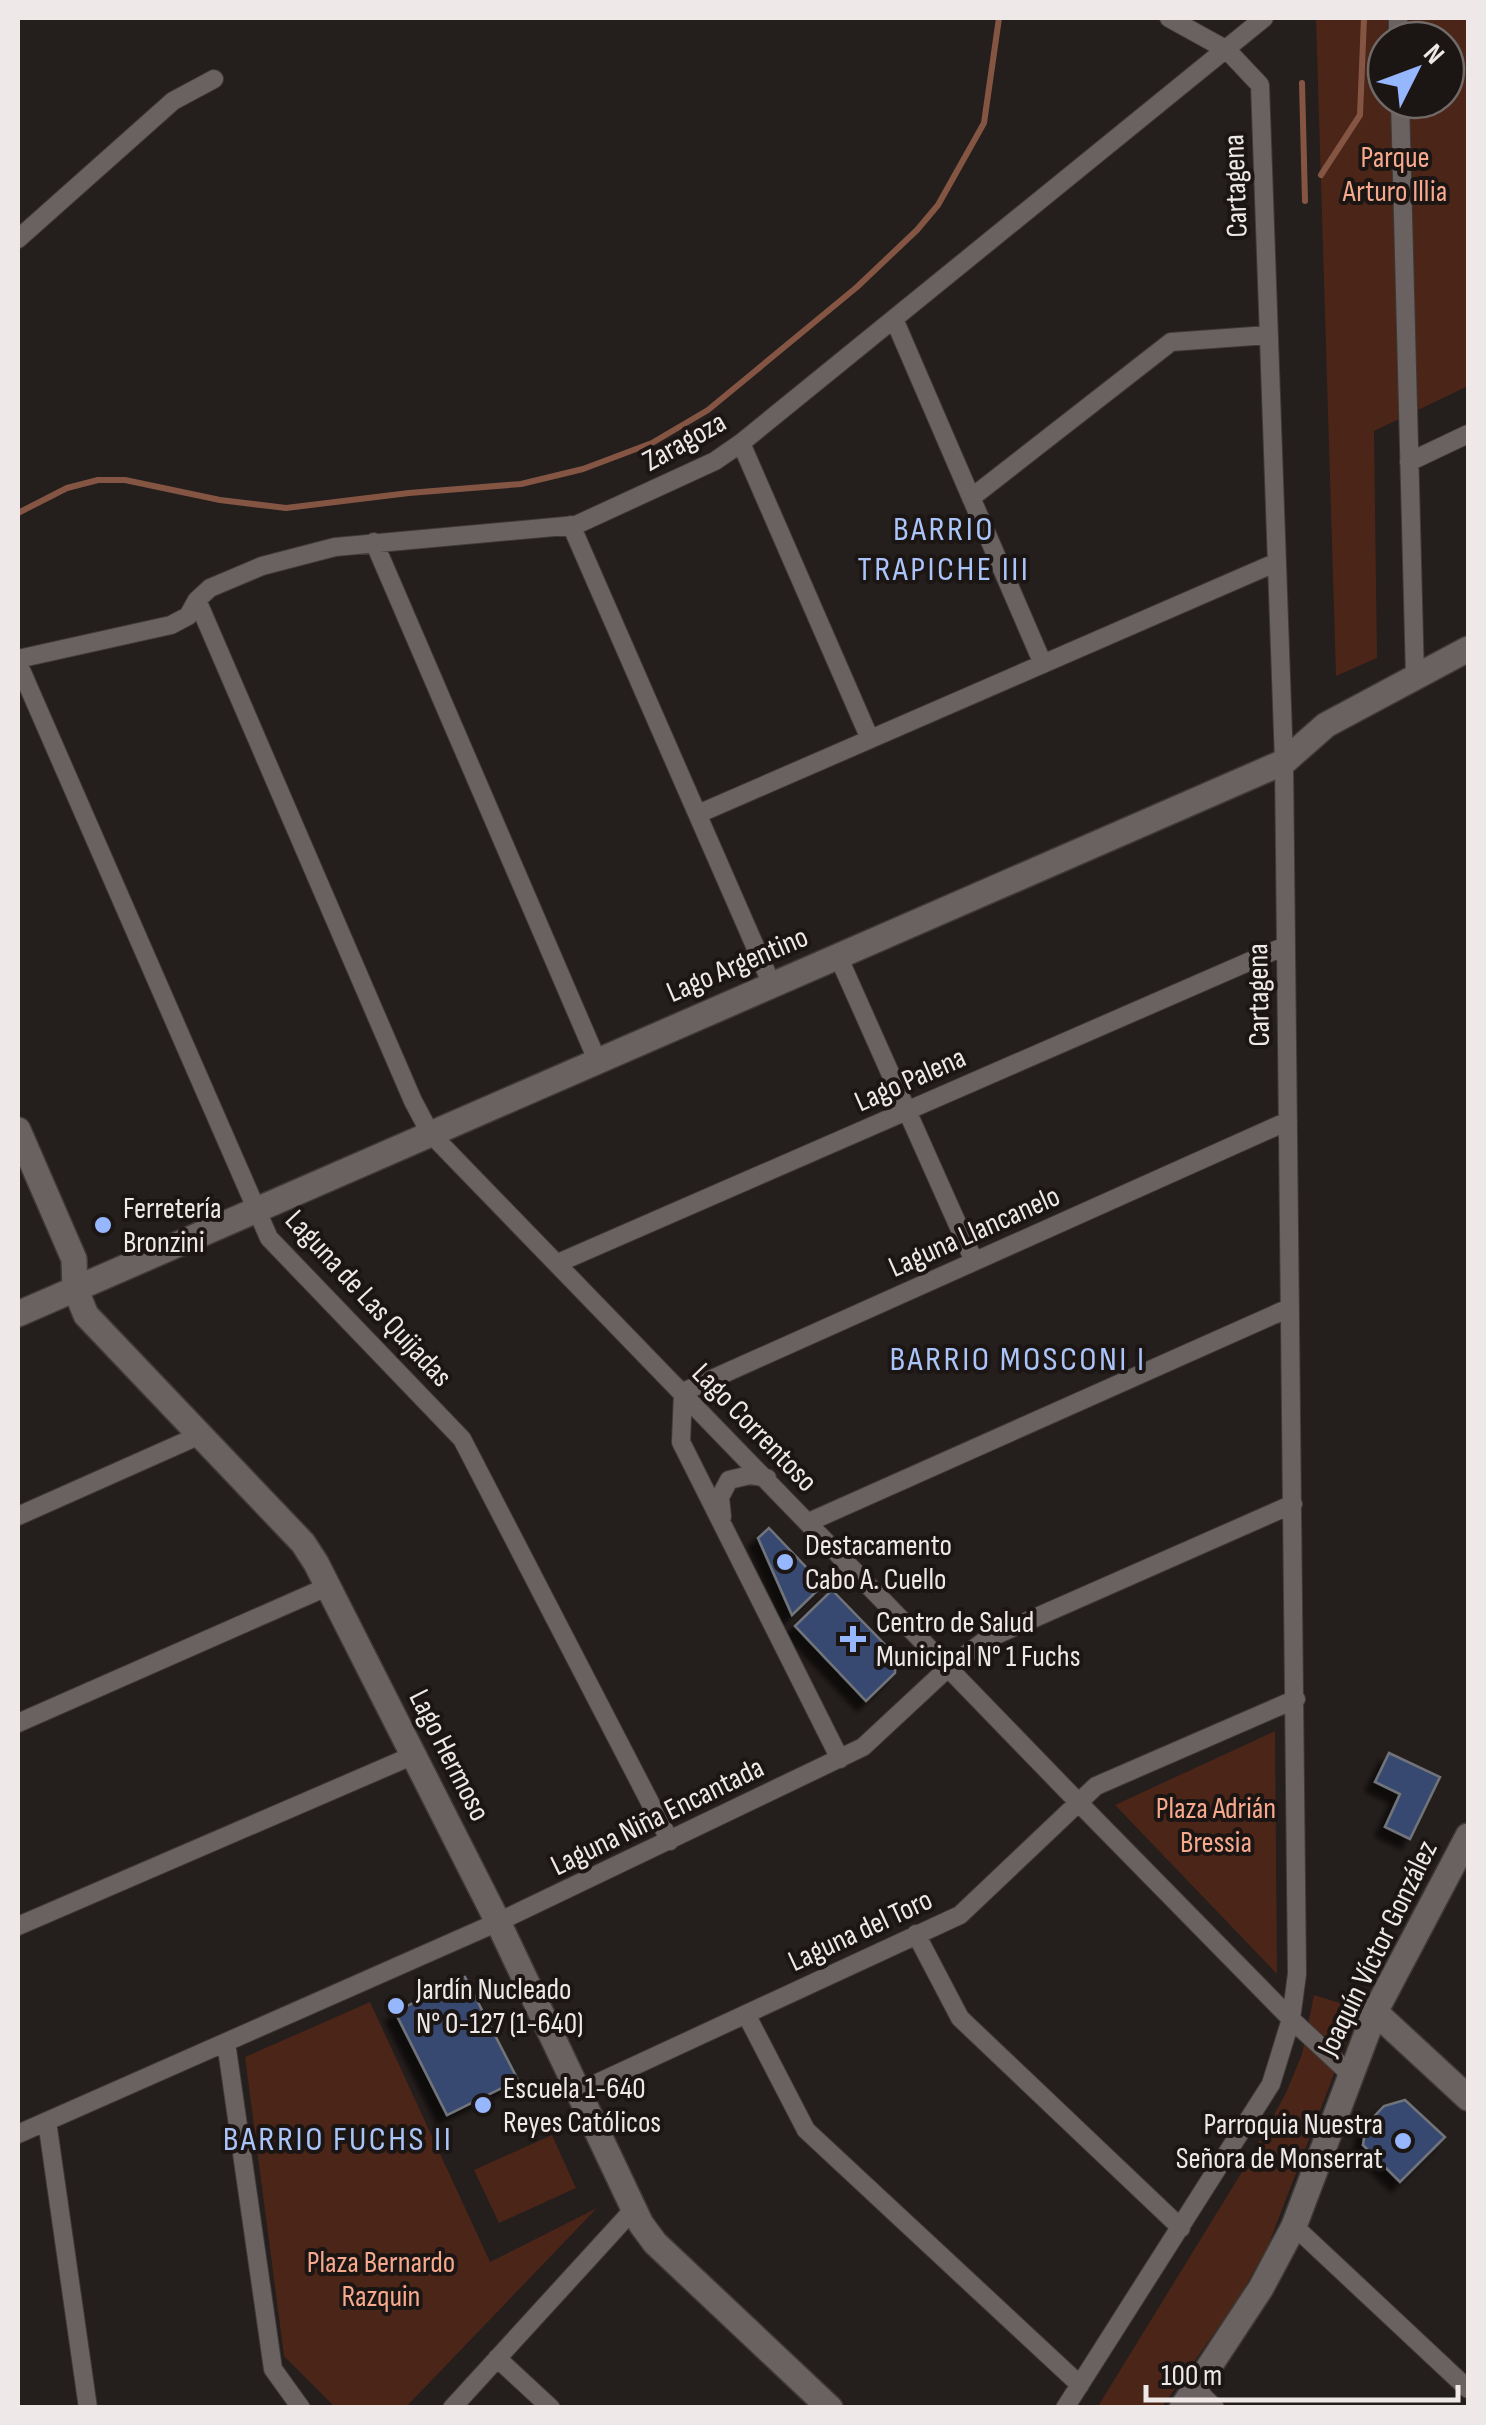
<svg xmlns="http://www.w3.org/2000/svg" width="1486" height="2425" viewBox="0 0 1486 2425" font-family="'Sofia Sans Condensed',sans-serif">
<style>
.green{fill:#4b2518;fill-rule:evenodd}
.lines{fill:none;stroke-linecap:round;stroke-linejoin:round}
.stream{stroke:#855544;stroke-width:6}
.building{fill:#384a71;stroke:#71747a;stroke-width:2.5;filter:url(#shadow)}
.street-casing{stroke:#3e3a38;stroke-width:20}
.secondary-casing{stroke:#3e3a38;stroke-width:28}
.street{stroke:#6a6260;stroke-width:18}
.secondary{stroke:#6a6260;stroke-width:25}
.poi-dot{fill:#96b6fd;stroke:#1b1513;stroke-width:4}
.labels{text-anchor:middle;stroke-width:8;stroke-linejoin:round;paint-order:stroke}
.park-label{font-size:30px;fill:#f7a98e;stroke:#1b1513}
.street-label{font-size:30px;fill:#eee9e8;stroke:#1b1513}
.poi-label{font-size:30px;fill:#eee9e8;stroke:#1b1513;text-anchor:start}
.quarter-label{font-size:35px;letter-spacing:2.5px;fill:#abc4f9;stroke:#1b1513}
</style>
<defs>
<filter id="shadow"><feDropShadow dx="-9" dy="9" stdDeviation="2.5" flood-color="#0009"/></filter>
</defs>
<rect width="100%" height="100%" fill="#241e1c"/>
<path class="green" d="M 1316,18 L 1468,18 L 1468,386 L 1374,431 L 1377,658 L 1336,676 ZM 1386,40 L 1446,40 L 1446,100 L 1386,100 Z
M 1275,1731 L 1277,1974 L 1115,1805 Z
M 1314,1995 L 1359,2009 L 1268,2246 L 1237,2301 L 1162,2407 L 1097,2408 L 1248,2162 L 1286,2093 L 1302,2054 Z
M 370,2002 L 490,2262 L 597,2208 L 406,2407 L 335,2407 L 284,2356 L 245,2057 Z
M 552,2135 L 576,2188 L 499,2223 L 474,2170 Z"/>
<g class="lines">
<path class="stream" d="M 1302,83 L 1305,201
M 1321,175 L 1360,115 L 1364,18
M 18,513 L 67,488 L 98,480 L 125,480 L 220,500 L 286,508 L 409,493 L 521,484 L 583,469 L 652,443 L 708,410 L 857,287 L 917,230 L 938,205 L 984,123 L 999,18"/>
</g>
<path class="building" d="M 769,1528 L 823,1585 L 792,1615 L 758,1538 Z
M 832,1590 L 896,1656 L 895,1673 L 866,1701 L 795,1626 Z
M 1389,1753 L 1440,1777 L 1410,1839 L 1385,1827 L 1400,1794 L 1375,1782 Z
M 465,1977 L 518,2080 L 447,2115 L 395,2012 Z
M 1405,2100 L 1445,2137 L 1400,2182 L 1363,2145 L 1366,2125 L 1384,2106 Z"/>
<g class="lines">
<g class="street-casing">
<path id="street" d="M 1398,18 L 1398,40
M 1400,100 L 1415,677
M 18,239 L 173,101 L 214,79
M 894,319 L 1043,664
M 741,443 L 870,739
M 1409,462 L 1468,434
M 971,498 L 1171,342 L 1268,335
M 571,525 L 772,985
M 374,542 L 597,1060
M 197,600 L 413,1101 L 430,1133 L 1078,1802 L 1291,2019 L 1350,2074
M 18,659 L 171,625 L 188,616 L 197,600 L 210,588 L 262,566 L 335,547 L 576,525 L 715,461 L 741,443 L 1264,18
M 18,663 L 269,1238 L 462,1439 L 670,1841
M 698,814 L 1275,563
M 838,956 L 974,1261
M 558,1263 L 1285,946
M 18,1516 L 200,1435
M 722,1517 L 720,1497 L 729,1480 L 750,1475 L 767,1478
M 809,1522 L 1289,1308
M 18,1723 L 329,1586
M 840,1759 L 681,1442 L 683,1392 L 1288,1121
M 18,1926 L 414,1755
M 916,1934 L 960,2018 L 1181,2228
M 746,2014 L 806,2130 L 1080,2385
M 226,2042 L 273,2369 L 301,2408
M 580,2091 L 960,1915 L 1096,1786 L 1296,1699
M 47,2121 L 88,2408
M 18,2134 L 498,1922 L 863,1747 L 949,1667 L 987,1639 L 1293,1504
M 1294,2226 L 1468,2389
M 497,2358 L 551,2408
M 1195,2388 L 1215,2408
M 452,2408 L 632,2211
M 1065,2408 L 1271,2084 L 1291,2019 L 1297,1974 L 1284,762 L 1260,85 L 1227,50 L 1169,18"/>
</g>
<g class="secondary-casing">
<path id="secondary" d="M 18,1130 L 74,1259 L 75,1288 L 86,1315 L 303,1543 L 316,1563 L 498,1922 L 641,2224 L 655,2243 L 830,2408
M 18,1314 L 1284,762 L 1326,725 L 1468,649
M 1375,2012 L 1468,2098
M 1182,2408 L 1261,2288 L 1294,2226 L 1375,2012 L 1468,1836"/>
</g>
<use href="#street" class="street"/>
<use href="#secondary" class="secondary"/>
</g>
<g class="poi-dot">
<circle cx="103" cy="1225" r="10"/>
<circle cx="785" cy="1562" r="10"/>
<path d="M848 1624h10v10h10v10h-10v10h-10v-10h-10v-10h10z"/>
<circle cx="396" cy="2006" r="10"/>
<circle cx="483" cy="2105" r="10"/>
<circle cx="1403" cy="2141" r="10"/>
</g>
<g class="labels">
<g class="park-label">
<text x="1395" y="167">Parque<tspan x="1395" dy="34">Arturo Illia</tspan></text>
<text x="1216" y="1818">Plaza Adrián<tspan x="1216" dy="34">Bressia</tspan></text>
<text x="381" y="2272">Plaza Bernardo<tspan x="381" dy="34">Razquin</tspan></text>
</g>
<g class="street-label">
<text transform="translate(1235 186) rotate(-92)" y="10">Cartagena</text>
<text transform="translate(684 441) rotate(-29)" y="10">Zaragoza</text>
<text transform="translate(737 964) rotate(-23)" y="10">Lago Argentino</text>
<text transform="translate(1258 995) rotate(-91)" y="10">Cartagena</text>
<text transform="translate(910 1079) rotate(-24)" y="10">Lago Palena</text>
<text transform="translate(974 1231) rotate(-24)" y="10">Laguna Llancanelo</text>
<text transform="translate(369 1298) rotate(47)" y="10">Laguna de Las Quijadas</text>
<text transform="translate(755 1427) rotate(46)" y="10">Lago Correntoso</text>
<text transform="translate(450 1755) rotate(63)" y="10">Lago Hermoso</text>
<text transform="translate(657 1816) rotate(-26)" y="10">Laguna Niña Encantada</text>
<text transform="translate(860 1930) rotate(-25)" y="10">Laguna del Toro</text>
<text transform="translate(1377 1948) rotate(-64)" y="10">Joaquín Víctor González</text>
</g>
<g class="poi-label">
<text x="123" y="1218">Ferretería<tspan x="123" dy="34">Bronzini</tspan></text>
<text x="805" y="1555">Destacamento<tspan x="805" dy="34">Cabo A. Cuello</tspan></text>
<text x="876" y="1632">Centro de Salud<tspan x="876" dy="34">Municipal N° 1 Fuchs</tspan></text>
<text x="416" y="1999">Jardín Nucleado<tspan x="416" dy="34">N° 0-127 (1-640)</tspan></text>
<text x="503" y="2098">Escuela 1-640<tspan x="503" dy="34">Reyes Católicos</tspan></text>
<text x="1383" y="2134" text-anchor="end">Parroquia Nuestra<tspan x="1383" dy="34">Señora de Monserrat</tspan></text>
</g>
<g class="quarter-label">
<text x="944" y="540">BARRIO<tspan x="944" dy="40">TRAPICHE III</tspan></text>
<text x="1018" y="1370">BARRIO MOSCONI I</text>
<text x="338" y="2150">BARRIO FUCHS II</text>
</g>
</g>
<rect width="1486" height="2425" fill="none" stroke="#eee9e8" stroke-width="40"/>
<g transform="translate(1416 70) rotate(48)"><circle r="48" fill="#1b1513" stroke="#6f6a68" stroke-width="2.5"/>
<path d="M0-8L18 38L0 25L-18 38Z" fill="#96b6fd"/>
<text y="-15" font-size="28" font-weight="bold" text-anchor="middle" fill="#eee9e8">N</text>
</g>
<path d="M1146 2385v15h312v-15" fill="none" stroke="#eee9e8" stroke-width="5"/>
<text x="1161" y="2385" font-size="30" fill="#eee9e8" stroke="#1b1513" stroke-width="8" paint-order="stroke">100 m</text>
</svg>
